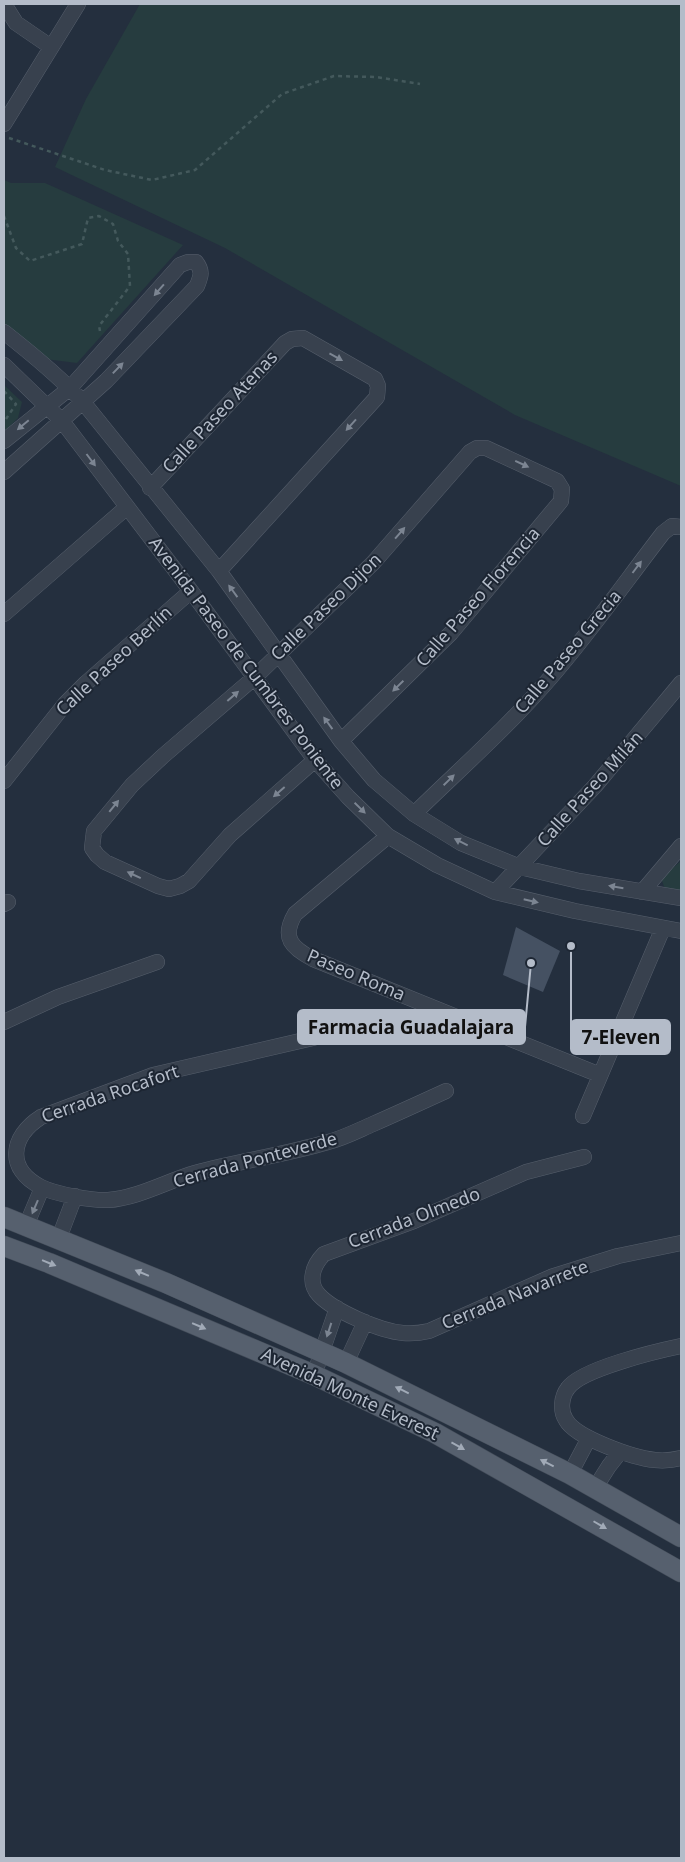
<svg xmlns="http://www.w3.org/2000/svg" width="685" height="1862" viewBox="0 0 685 1862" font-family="'Noto Sans',sans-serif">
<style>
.green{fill:#263c3f}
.building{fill:#455162}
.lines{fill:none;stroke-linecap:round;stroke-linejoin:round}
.minor-casing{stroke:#565f6c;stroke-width:16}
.major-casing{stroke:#414a57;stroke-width:21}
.path{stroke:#44595c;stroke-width:2.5;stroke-dasharray:4 4;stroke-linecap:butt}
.minor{stroke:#38414e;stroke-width:15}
.major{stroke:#56606e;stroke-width:20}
.oneway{fill:#7c8592}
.oneway2{fill:#a1aab7}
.labels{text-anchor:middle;stroke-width:4;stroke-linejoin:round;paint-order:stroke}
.street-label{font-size:18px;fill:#b4bcc9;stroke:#1d2633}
.leader{fill:none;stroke:#b4bcc9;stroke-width:2}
.callout-dot{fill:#b4bcc9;stroke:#1d2633;stroke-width:2}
.callout{fill:#b4bcc9;stroke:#b4bcc9;stroke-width:2}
.callout-label{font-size:19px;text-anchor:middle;font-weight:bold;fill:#111}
</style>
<rect width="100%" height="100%" fill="#242f3e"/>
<path class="green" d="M 140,4 L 681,4 L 681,486 L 515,415 L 225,248 L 55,167 L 86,99 Z
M 4,180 L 11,183 L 45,183 L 183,245 L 77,363 L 37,358 L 4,335 Z
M 4,385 L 22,402 L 18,418 L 4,432 Z
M 681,861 L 681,897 L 667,895 L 661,878 Z"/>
<path class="building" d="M 516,927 L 560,951 L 543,992 L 503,975 Z"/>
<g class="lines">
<g class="minor-casing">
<path id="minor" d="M 4,4 L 16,23 L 51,47
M 4,124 L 78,4
M 4,332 C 32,354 59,376 83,402 L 219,571 L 341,741 L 374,780 L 414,814 L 461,843 L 520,867 L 579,881 L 681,898
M 4,365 L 62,421 L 191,591 L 315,760 L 348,797 L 388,836 L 437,865 L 495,892 L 575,911 L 681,931
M 4,441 L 70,388 L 180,265 L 188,262 L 196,262 C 203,271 201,276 197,286 L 106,381 L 4,472
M 150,488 L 285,343 L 292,339 L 303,338 L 375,379 L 378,386 L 377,397 L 219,571
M 4,614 L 127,507
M 315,760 L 230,835 L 189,881 L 180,886 L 169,889 L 158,886 L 105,862 L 97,855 L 92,848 L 94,831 L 132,785 L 163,756 L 255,677 L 373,563 L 470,452 L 477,448 L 486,448 L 557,481 L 562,489 L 561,501 L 451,633 L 341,741
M 4,781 L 65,704 L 86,683 L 191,591
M 414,814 C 460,769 509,726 551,677 C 591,631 626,581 663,533 L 672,526 L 681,527
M 388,836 L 295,914 C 281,938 292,948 313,959 L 600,1075
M 495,892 L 595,786 L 681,683
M 642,892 L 681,846
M 4,904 L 8,902
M 4,1022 L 58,997 L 157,962
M 313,1038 L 153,1075 L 41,1117 C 10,1137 6,1169 41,1187 C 55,1194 93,1201 108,1200 C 138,1198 167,1181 195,1173 C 239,1161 284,1155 328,1142 C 344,1138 359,1130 373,1124 C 398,1113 422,1102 446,1091
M 583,1116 L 663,928
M 584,1157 L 526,1172 L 414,1221 L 324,1254 C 313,1265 307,1282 319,1295 C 334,1311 380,1331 403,1333 C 412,1334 420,1333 429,1331 L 551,1277 L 618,1256 L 681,1243
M 26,1226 L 42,1188
M 59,1238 L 75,1196
M 681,1346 C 657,1351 581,1369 568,1388 C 561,1397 560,1411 566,1420 C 576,1438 634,1458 655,1460 C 664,1461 673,1460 681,1458
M 346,1363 L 365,1322
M 314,1375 L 337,1308
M 570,1474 L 589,1438
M 595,1488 L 609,1466 L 620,1452"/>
</g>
<g class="major-casing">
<path id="major" d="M 4,1217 L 166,1283 L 346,1363 L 570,1474 L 681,1537
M 4,1246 L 49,1263 L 314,1375 L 435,1433 L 681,1572"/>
</g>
<path class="path" d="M 9,138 L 105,170 L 152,180 L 195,170 L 282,94 L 334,76 L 376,77 L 420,84
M 4,216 L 16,248 L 30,261 L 82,244 L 88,218 L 99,216 L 113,224 L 118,241 L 128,254 L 130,286 L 99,326 L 100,331
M 4,391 L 16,404 L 6,419"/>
<use href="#minor" class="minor"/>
<use href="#major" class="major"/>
</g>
<defs><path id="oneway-solid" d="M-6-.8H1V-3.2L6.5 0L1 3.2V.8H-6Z" transform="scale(1.25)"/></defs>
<g class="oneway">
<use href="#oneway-solid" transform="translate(159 290) rotate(131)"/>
<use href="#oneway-solid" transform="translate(336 357) rotate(29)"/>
<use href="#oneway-solid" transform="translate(118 368) rotate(-46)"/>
<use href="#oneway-solid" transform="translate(23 425) rotate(140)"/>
<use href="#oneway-solid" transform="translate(351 425) rotate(132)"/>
<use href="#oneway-solid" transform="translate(91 460) rotate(53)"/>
<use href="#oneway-solid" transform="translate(522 464) rotate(25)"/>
<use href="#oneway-solid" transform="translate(400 533) rotate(-49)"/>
<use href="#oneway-solid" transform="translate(637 567) rotate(-53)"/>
<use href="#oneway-solid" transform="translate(233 591) rotate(-126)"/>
<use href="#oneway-solid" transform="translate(398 686) rotate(136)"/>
<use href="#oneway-solid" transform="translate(233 696) rotate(-41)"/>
<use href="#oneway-solid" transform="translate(328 723) rotate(-126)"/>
<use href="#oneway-solid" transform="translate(449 780) rotate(-44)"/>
<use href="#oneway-solid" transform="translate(279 792) rotate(139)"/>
<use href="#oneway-solid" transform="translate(114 806) rotate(-51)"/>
<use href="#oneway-solid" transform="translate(360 808) rotate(44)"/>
<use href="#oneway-solid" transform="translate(461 842) rotate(-153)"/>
<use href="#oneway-solid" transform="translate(134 875) rotate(-155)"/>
<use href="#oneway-solid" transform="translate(616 887) rotate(-170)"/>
<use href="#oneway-solid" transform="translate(531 901) rotate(13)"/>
<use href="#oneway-solid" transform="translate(35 1207) rotate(113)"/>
<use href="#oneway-solid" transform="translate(329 1330) rotate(108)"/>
</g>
<g class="oneway2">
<use href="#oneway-solid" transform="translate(49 1263) rotate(22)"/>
<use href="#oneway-solid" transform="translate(142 1273) rotate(-157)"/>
<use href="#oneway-solid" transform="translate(199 1326) rotate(23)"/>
<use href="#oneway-solid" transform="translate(402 1390) rotate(-154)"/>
<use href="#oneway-solid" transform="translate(458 1446) rotate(29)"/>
<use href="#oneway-solid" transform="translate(547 1463) rotate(-153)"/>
<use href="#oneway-solid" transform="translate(600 1525) rotate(30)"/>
</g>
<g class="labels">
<g class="street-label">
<text transform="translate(220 412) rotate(-47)" y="6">Calle Paseo Atenas</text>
<text transform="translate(478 597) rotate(-49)" y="6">Calle Paseo Florencia</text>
<text transform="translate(326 607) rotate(-44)" y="6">Calle Paseo Dijon</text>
<text transform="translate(568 652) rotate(-50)" y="6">Calle Paseo Grecia</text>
<text transform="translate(114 661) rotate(-43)" y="6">Calle Paseo Berlín</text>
<text transform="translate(246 663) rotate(53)" y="6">Avenida Paseo de Cumbres Poniente</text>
<text transform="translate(590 789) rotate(-48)" y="6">Calle Paseo Milán</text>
<text transform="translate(356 975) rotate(23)" y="6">Paseo Roma</text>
<text transform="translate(110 1094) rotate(-19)" y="6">Cerrada Rocafort</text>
<text transform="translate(255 1160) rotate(-15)" y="6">Cerrada Ponteverde</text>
<text transform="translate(414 1218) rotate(-21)" y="6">Cerrada Olmedo</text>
<text transform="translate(515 1295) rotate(-22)" y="6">Cerrada Navarrete</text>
<text transform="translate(350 1394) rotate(25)" y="6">Avenida Monte Everest</text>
</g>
</g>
<path class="leader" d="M531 963L525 1027M571 946L571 1037"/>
<g class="callout-dot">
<circle cx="531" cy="963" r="5"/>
<circle cx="571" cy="946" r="5"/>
</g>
<g class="callout">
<rect x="298" y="1010" width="227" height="34" rx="5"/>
<rect x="571" y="1020" width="99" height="34" rx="5"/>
</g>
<g class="callout-label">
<text x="411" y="1034">Farmacia Guadalajara</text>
<text x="621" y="1044">7-Eleven</text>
</g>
<rect width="685" height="1862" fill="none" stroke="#b4bcc9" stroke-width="10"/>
</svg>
